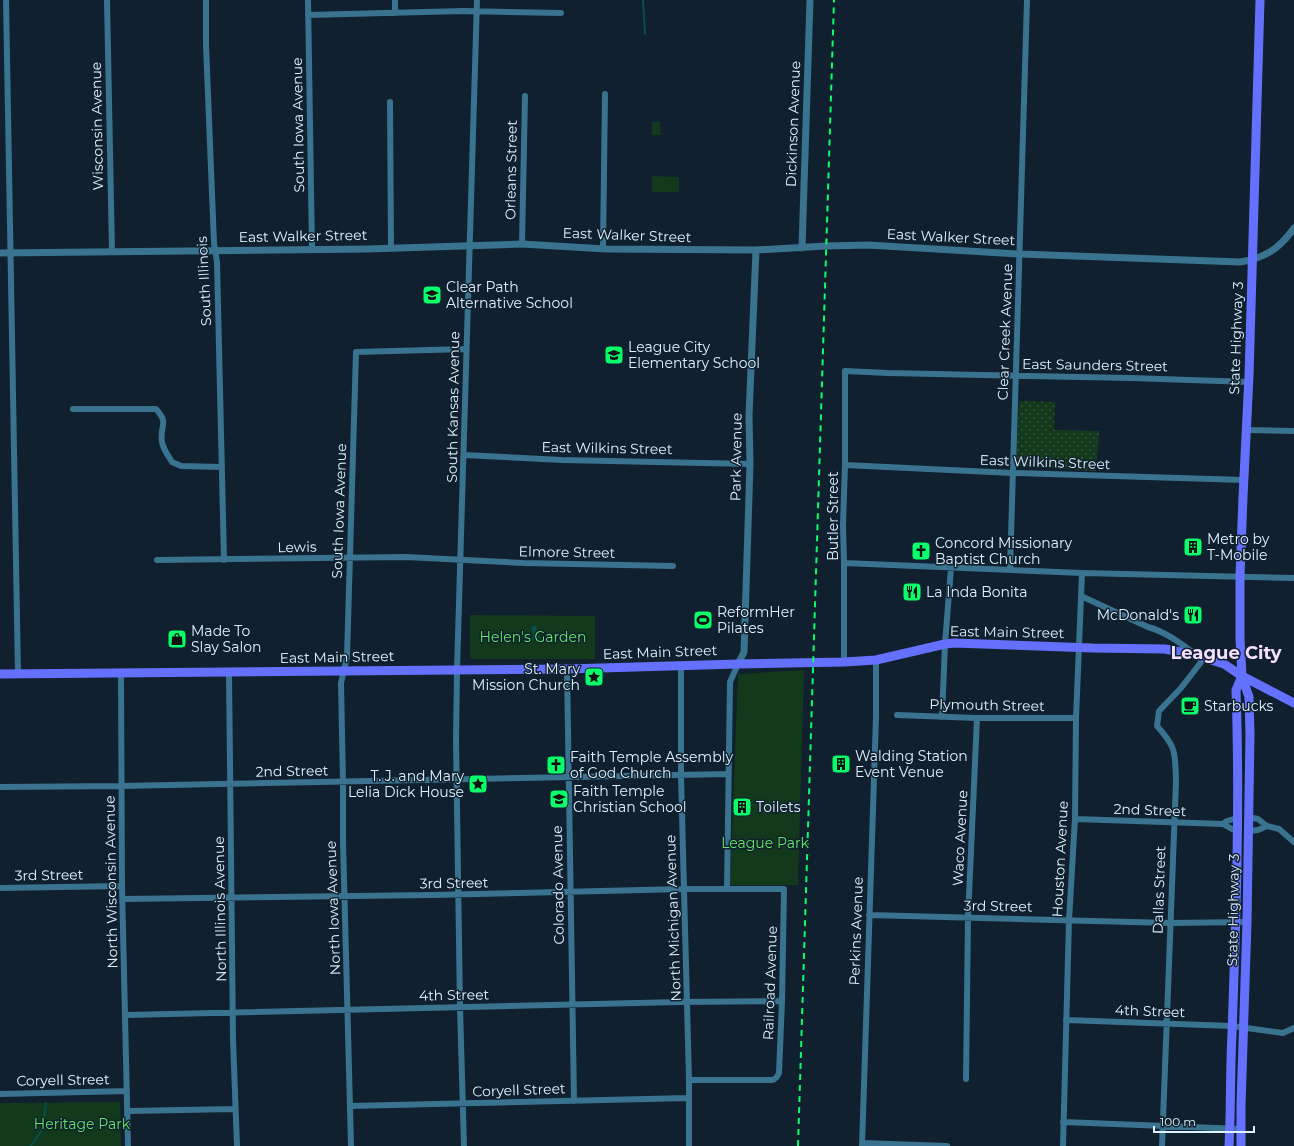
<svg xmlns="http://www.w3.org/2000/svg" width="1294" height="1146" viewBox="0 0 1294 1146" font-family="Montserrat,sans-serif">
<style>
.grass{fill:url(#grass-dots)}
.green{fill:#13391c}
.water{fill:url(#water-ripples)}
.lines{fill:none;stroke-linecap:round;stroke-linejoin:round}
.stream{stroke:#084f4a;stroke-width:2}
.minor{stroke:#397390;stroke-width:6}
.tertiary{stroke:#397390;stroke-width:7}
.primary{stroke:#6471ff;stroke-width:9}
.rail{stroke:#09ff69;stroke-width:2;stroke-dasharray:6 5;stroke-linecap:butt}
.labels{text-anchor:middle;stroke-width:3;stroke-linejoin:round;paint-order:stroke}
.street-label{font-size:14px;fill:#ddf1ff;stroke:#10202e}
.poi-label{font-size:14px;fill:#ddf1ff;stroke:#10202e;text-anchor:start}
.park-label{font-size:14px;fill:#60e866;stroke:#10202e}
.district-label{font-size:18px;font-weight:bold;fill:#f4dfff;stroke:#10202e}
</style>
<defs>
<pattern id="grass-dots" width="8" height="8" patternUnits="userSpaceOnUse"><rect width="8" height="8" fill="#13391c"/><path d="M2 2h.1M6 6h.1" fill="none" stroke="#35563e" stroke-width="1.8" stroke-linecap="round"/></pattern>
<pattern id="water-ripples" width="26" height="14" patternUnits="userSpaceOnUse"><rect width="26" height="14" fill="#084f4a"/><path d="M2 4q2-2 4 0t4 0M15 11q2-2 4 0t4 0" fill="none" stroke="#2c6965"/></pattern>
</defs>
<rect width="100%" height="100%" fill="#10202e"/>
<path class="grass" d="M 1019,401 L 1055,402 L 1054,430 L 1099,431 L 1096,471 L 1016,466 Z"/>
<path class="green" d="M 652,122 L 660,122 L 661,135 L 652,135 Z
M 652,176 L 679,177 L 679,192 L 652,192 Z
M 470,615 L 595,616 L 595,659 L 470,659 Z
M 804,670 L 798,885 L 730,885 L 738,674 Z
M 120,1102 L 121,1146 L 0,1146 L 0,1103 Z"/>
<path class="water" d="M 534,626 L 537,627 L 536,632 L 540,638 L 535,641 L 532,639 L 533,633 L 531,628 Z"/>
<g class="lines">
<path class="stream" d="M 643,0 L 645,34
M 31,1146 L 42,1130 L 46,1103"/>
<path class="minor" d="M 6,0 L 18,674
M 107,0 L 112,252
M 206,0 L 206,45 L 214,243 L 217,262 L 224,560
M 308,0 L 312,249
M 395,0 L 395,13
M 308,15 L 463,11 L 561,13
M 390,102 L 391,248
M 522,244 L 525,96
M 603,249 L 605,94
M 73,409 L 156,409 C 170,424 159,426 162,442 C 163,449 169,457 172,462 L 181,466 L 222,467
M 1247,430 L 1294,431
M 464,455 L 562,460 L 750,464
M 845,465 L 1012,473 L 1244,480
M 157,560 L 406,557 L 523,563 L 673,566
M 844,563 L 1082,573 L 1294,578
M 1010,570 L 1027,0
M 1081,596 L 1148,627 C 1166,632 1180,643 1195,654
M 844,662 L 844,563 L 843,525 L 845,465 L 845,371 L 888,373 L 1131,378 L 1249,382
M 681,666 L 681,775 L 689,1080 L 689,1146
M 567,669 L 574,1101
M 229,672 L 233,1039 L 237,1146
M 121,673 L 122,886 L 128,1146
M 897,715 L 977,718 L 1076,718
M 942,717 L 945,644 L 951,568
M 0,787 L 121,786 L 728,774
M 1248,817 L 1258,819 L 1267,826 L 1279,829 L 1294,842
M 1075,819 L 1223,824 L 1232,829 L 1237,830
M 1223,824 L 1227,821 L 1237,818
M 1248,831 L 1258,830 L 1267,826
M 0,888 L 122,886
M 727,889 L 730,682 L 738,664
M 123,899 L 432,895 L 683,889 L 784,889 L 782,1001 L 779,1073 C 777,1077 776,1079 772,1080 L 689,1080
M 869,915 L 1170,923 L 1247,922
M 126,1015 L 680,1002 L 782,1001
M 1066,1020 L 1232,1026 L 1283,1033 L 1294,1028
M 966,1079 L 968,918 L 977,718
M 0,1094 L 127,1091
M 350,1106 L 689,1098
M 128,1111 L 235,1109
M 1063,1122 L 1241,1129
M 862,1143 L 947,1146
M 351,1146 L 343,841 L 343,782 L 341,683 L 347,657 L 356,352 L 466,349
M 464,1146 L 460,1007 L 456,740 L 457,670 L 477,0
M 862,1146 L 876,717 L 876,660
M 1063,1146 L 1069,920 L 1075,819 L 1076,718 L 1082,573
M 1162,1146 L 1176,782 C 1175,753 1177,748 1157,726 L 1159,711 L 1181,688 L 1205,657"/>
<path class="tertiary" d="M 802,248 L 810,0
M 0,253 L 368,249 L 522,244 L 606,249 L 756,250 L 826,246 L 868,245 L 1020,254 L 1240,262 C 1265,258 1279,249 1294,228
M 738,664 L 744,652 L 750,464 L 749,416 L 756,250"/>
<path class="primary" d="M 0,674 L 567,669 L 738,664 L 844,662 L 876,660 L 945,644 L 954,643 L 1092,648 L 1165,649 L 1195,655 L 1224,664 L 1242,676 L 1294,703
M 1229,1146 C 1231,1109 1230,1071 1232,1034 C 1236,919 1240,804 1236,690 L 1242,676
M 1241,1146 L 1241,1105 L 1247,922 L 1250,734 L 1249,697 L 1242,676 L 1240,639 L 1240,576 L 1243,497 L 1249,376 L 1260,0"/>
<path class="rail" d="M 798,1146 L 834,0"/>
</g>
<defs>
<g id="school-square" transform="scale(1)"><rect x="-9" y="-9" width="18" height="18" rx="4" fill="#09ff69" stroke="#10202e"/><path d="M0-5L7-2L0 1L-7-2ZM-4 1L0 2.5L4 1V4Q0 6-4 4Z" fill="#111"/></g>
<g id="building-square" transform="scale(1)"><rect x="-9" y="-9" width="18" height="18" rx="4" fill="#09ff69" stroke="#10202e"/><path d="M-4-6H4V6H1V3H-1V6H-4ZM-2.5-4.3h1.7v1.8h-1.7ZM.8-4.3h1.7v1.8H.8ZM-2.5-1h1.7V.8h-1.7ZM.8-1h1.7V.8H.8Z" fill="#111"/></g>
<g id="church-square" transform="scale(1)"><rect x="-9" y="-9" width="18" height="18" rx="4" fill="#09ff69" stroke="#10202e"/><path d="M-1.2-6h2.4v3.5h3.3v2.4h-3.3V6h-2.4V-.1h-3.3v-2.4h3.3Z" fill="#111"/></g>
<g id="restaurant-square" transform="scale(1)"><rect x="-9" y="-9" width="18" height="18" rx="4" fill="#09ff69" stroke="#10202e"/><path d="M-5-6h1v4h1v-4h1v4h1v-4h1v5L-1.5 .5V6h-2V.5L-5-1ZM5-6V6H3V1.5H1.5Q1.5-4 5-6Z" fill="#111"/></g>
<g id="stadium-square" transform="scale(1)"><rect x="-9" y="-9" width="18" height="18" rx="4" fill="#09ff69" stroke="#10202e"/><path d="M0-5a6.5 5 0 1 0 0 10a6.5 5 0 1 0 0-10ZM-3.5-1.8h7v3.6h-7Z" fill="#111"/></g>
<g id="shop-square" transform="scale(1)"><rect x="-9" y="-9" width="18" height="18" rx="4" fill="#09ff69" stroke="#10202e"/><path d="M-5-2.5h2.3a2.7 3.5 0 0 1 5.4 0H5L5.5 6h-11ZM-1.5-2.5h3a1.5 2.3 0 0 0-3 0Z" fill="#111"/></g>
<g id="sight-square" transform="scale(1)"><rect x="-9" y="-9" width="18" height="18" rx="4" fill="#09ff69" stroke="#10202e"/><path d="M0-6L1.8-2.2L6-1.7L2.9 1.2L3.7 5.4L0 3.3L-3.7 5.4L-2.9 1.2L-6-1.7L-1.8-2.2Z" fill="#111"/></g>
<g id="cafe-square" transform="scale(1)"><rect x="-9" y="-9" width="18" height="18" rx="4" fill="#09ff69" stroke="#10202e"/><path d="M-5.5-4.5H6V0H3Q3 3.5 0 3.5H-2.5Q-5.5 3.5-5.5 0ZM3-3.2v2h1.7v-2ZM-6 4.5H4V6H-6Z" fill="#111"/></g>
</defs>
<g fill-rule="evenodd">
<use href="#school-square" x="432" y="295"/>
<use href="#school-square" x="614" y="355"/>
<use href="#building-square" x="1193" y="547"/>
<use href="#church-square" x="921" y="551"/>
<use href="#restaurant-square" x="912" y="592"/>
<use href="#restaurant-square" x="1193" y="615"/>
<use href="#stadium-square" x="703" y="620"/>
<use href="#shop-square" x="177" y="639"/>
<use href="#sight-square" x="594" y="677"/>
<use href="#cafe-square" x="1190" y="706"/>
<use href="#building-square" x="841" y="764"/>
<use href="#church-square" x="556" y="765"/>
<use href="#sight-square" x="478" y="784"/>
<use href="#school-square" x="559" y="799"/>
<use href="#building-square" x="742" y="807"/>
</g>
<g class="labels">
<g class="street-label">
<text transform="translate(793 124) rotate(-88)" y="5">Dickinson Avenue</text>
<text transform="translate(298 125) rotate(-91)" y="5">South Iowa Avenue</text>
<text transform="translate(97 126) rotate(-91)" y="5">Wisconsin Avenue</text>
<text transform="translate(511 170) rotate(-89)" y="5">Orleans Street</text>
<text transform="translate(627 235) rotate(2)" y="5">East Walker Street</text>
<text transform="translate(303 236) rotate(-1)" y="5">East Walker Street</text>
<text transform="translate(951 237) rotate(3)" y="5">East Walker Street</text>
<text transform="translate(204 281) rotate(-93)" y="5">South Illinois</text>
<text transform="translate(1005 332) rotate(-88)" y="5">Clear Creek Avenue</text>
<text transform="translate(1236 338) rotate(-88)" y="5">State Highway 3</text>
<text transform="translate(1095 365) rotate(1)" y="5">East Saunders Street</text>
<text transform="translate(453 407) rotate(-89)" y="5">South Kansas Avenue</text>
<text transform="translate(607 448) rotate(1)" y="5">East Wilkins Street</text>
<text transform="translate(736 457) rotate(-89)" y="5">Park Avenue</text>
<text transform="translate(1045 462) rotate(2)" y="5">East Wilkins Street</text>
<text transform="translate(339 511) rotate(-88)" y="5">South Iowa Avenue</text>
<text transform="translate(833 516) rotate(-90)" y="5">Butler Street</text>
<text transform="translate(297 547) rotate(-1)" y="5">Lewis</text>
<text transform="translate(567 552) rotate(1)" y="5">Elmore Street</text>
<text transform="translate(1007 632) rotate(1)" y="5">East Main Street</text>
<text transform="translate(660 652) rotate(-2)" y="5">East Main Street</text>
<text transform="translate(337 657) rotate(-1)" y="5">East Main Street</text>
<text transform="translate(987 705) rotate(1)" y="5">Plymouth Street</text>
<text transform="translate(292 771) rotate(-1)" y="5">2nd Street</text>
<text transform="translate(1150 810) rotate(2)" y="5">2nd Street</text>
<text transform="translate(960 838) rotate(-87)" y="5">Waco Avenue</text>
<text transform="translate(1060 859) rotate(-87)" y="5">Houston Avenue</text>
<text transform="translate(49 875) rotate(-1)" y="5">3rd Street</text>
<text transform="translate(111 882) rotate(-91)" y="5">North Wisconsin Avenue</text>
<text transform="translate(454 883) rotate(-1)" y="5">3rd Street</text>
<text transform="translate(558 885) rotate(-91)" y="5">Colorado Avenue</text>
<text transform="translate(1159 890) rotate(-88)" y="5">Dallas Street</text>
<text transform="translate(998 906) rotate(1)" y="5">3rd Street</text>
<text transform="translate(333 908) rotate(-92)" y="5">North Iowa Avenue</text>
<text transform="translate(220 909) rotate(-91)" y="5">North Illinois Avenue</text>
<text transform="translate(1233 910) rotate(-89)" y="5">State Highway 3</text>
<text transform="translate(673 918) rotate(-92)" y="5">North Michigan Avenue</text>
<text transform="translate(856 931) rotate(-88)" y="5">Perkins Avenue</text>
<text transform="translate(770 983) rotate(-88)" y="5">Railroad Avenue</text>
<text transform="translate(454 995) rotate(-1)" y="5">4th Street</text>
<text transform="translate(1150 1011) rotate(2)" y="5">4th Street</text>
<text transform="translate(63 1080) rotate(-1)" y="5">Coryell Street</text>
<text transform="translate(519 1090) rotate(-2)" y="5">Coryell Street</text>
</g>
<g class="poi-label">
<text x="446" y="292">Clear Path<tspan x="446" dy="16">Alternative School</tspan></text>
<text x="628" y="352">League City<tspan x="628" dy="16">Elementary School</tspan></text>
<text x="1207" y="544">Metro by<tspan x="1207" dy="16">T-Mobile</tspan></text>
<text x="935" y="548">Concord Missionary<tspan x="935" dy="16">Baptist Church</tspan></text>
<text x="926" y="597">La Inda Bonita</text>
<text x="717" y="617">ReformHer<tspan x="717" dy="16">Pilates</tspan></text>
<text x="1179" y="620" text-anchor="end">McDonald's</text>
<text x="191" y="636">Made To<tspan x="191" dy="16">Slay Salon</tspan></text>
<text x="580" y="674" text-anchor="end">St. Mary<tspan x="580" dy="16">Mission Church</tspan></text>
<text x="1204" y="711">Starbucks</text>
<text x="855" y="761">Walding Station<tspan x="855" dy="16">Event Venue</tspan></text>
<text x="570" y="762">Faith Temple Assembly<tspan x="570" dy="16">of God Church</tspan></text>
<text x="464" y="781" text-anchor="end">T. J. and Mary<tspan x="464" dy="16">Lelia Dick House</tspan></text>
<text x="573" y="796">Faith Temple<tspan x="573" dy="16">Christian School</tspan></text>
<text x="756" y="812">Toilets</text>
</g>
<g class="park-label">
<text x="533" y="642">Helen's Garden</text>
<text x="765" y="848">League Park</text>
<text x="82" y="1129">Heritage Park</text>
</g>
<g class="district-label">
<text x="1226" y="659">League City</text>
</g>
</g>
<path d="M1154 1126v6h100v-6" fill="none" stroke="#ddf1ff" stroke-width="2"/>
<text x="1160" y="1126" font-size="12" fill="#ddf1ff" stroke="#10202e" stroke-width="3" paint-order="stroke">100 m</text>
</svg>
